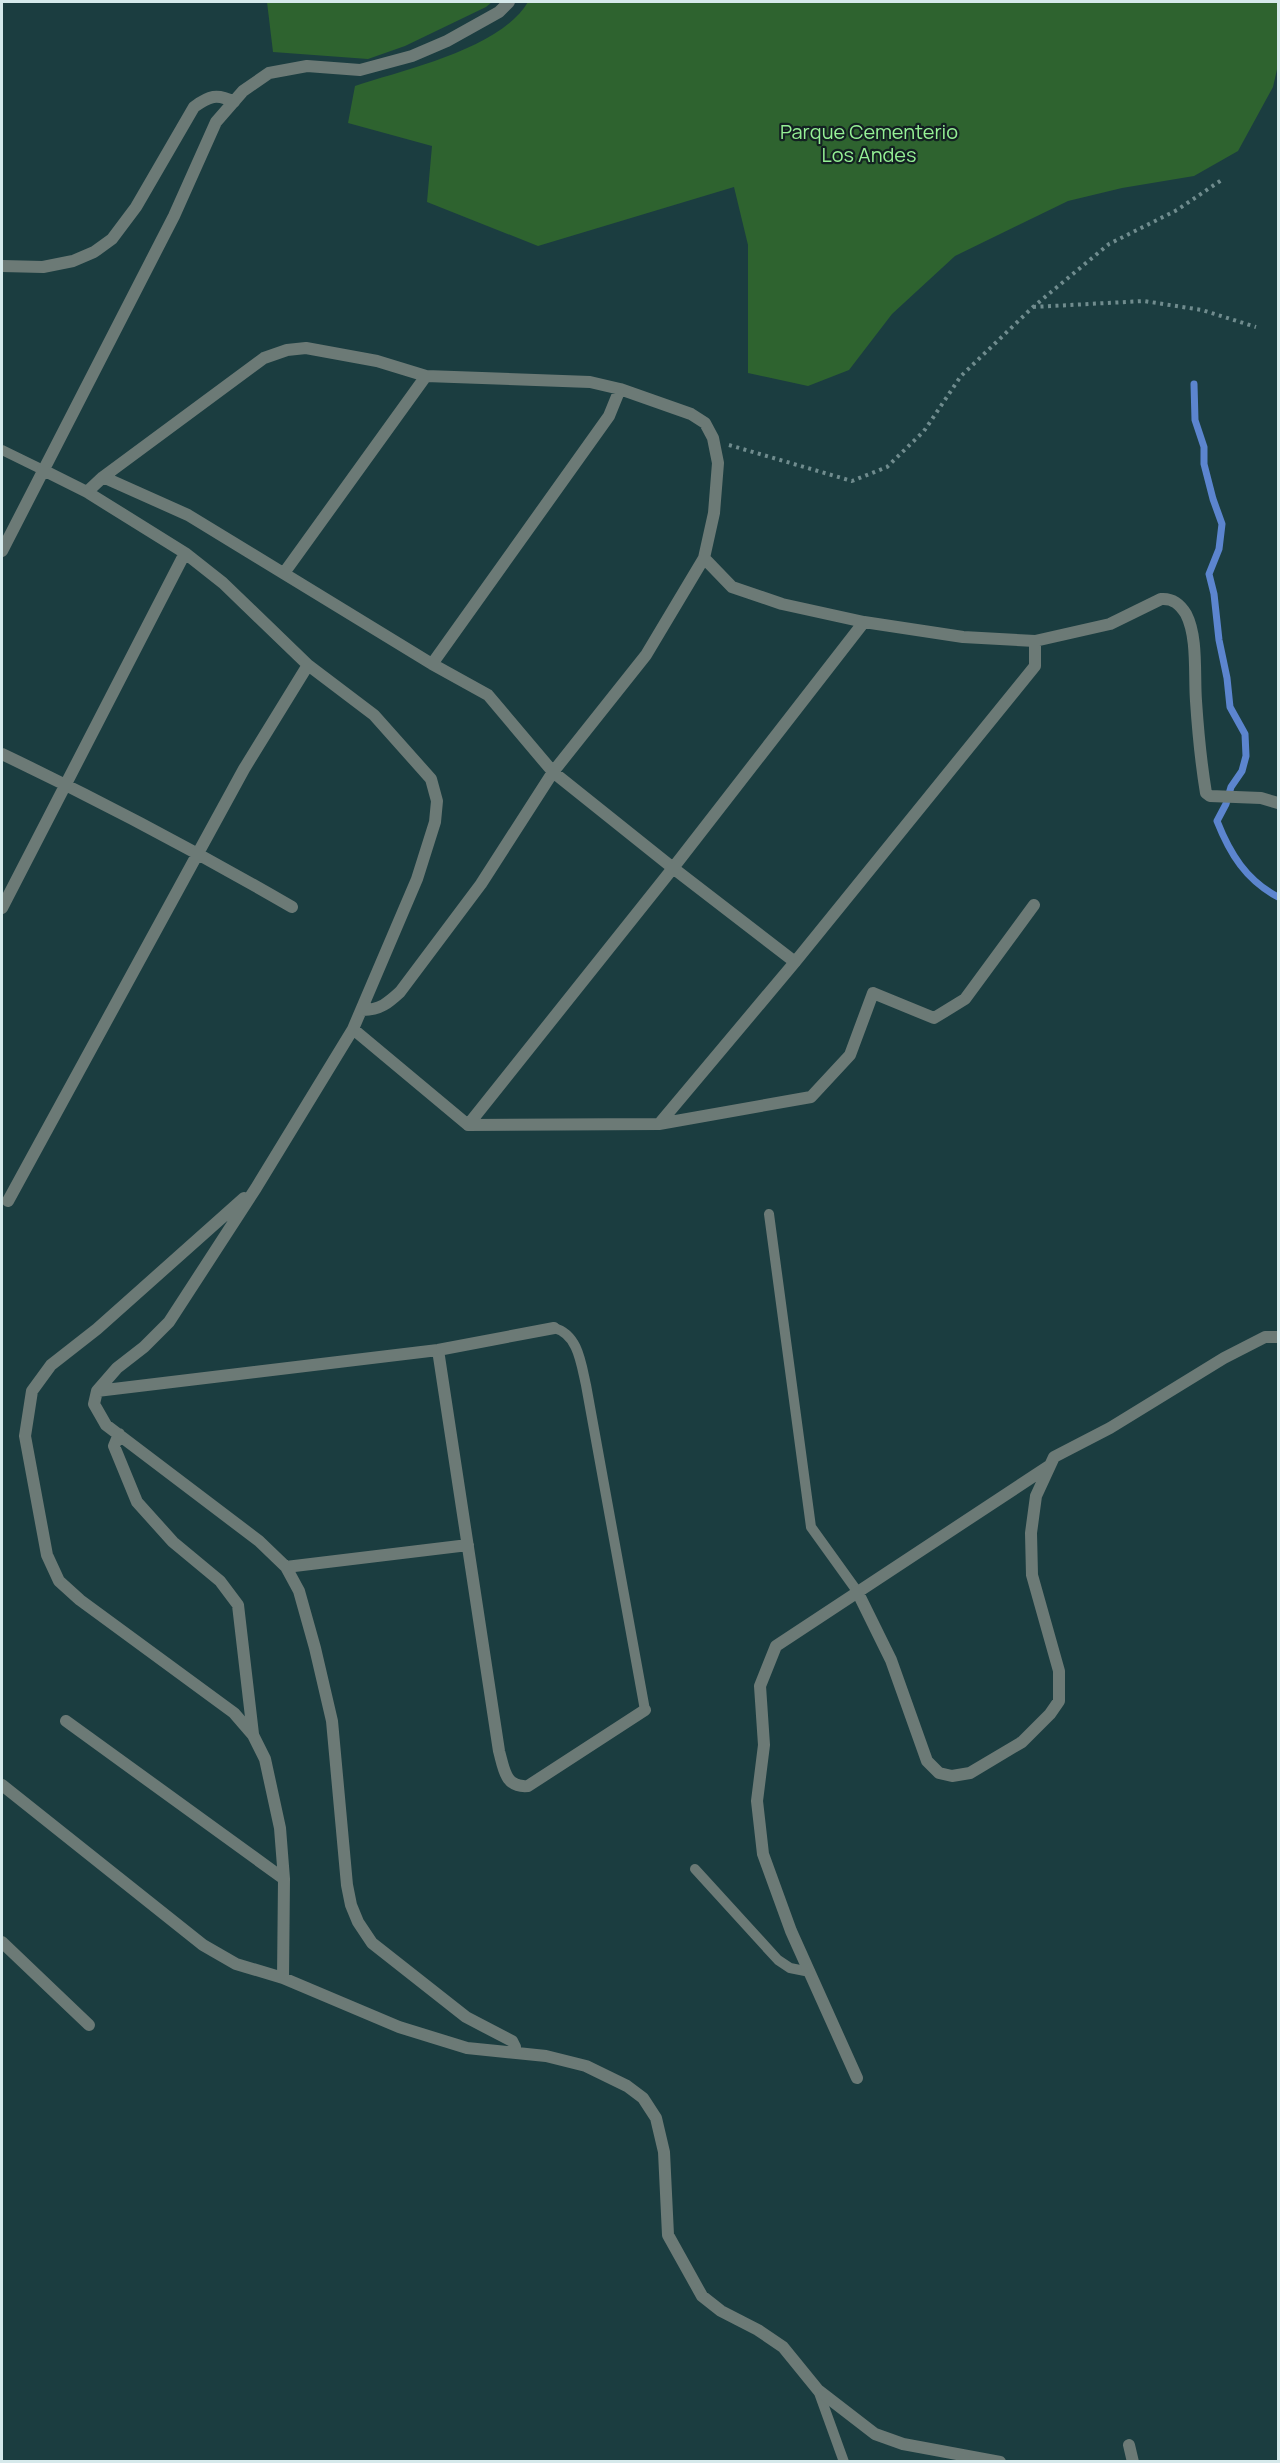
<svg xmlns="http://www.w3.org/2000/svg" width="1280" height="2463" viewBox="0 0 1280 2463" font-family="Manrope,sans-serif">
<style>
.green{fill:#2e632f}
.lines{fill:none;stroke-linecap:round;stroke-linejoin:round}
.stream{stroke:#5c85cf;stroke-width:7}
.path{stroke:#708c8e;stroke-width:4;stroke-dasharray:3 4.5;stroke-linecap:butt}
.lane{stroke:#6c7a76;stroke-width:10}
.street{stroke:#6c7a76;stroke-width:12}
.labels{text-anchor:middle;stroke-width:4.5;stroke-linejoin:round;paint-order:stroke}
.park-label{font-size:20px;fill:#95f095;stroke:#132122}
</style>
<rect width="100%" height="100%" fill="#1b3d40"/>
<path class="green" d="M 267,2 L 492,2 L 486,7 L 405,46 L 368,59 L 273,52 Z
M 528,2 L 1278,2 L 1278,65 L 1273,87 L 1238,151 L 1194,176 L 1122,188 L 1068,201 L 955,256 L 892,314 L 849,370 L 808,386 L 748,373 L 748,245 L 734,187 L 538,246 L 427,202 L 432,146 L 348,123 L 355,86 C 406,69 500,49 528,2 Z"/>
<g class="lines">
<path class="stream" d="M 1194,384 L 1195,420 L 1204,447 L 1204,464 L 1213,499 L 1222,524 L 1219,549 L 1209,574 L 1214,594 L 1219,640 L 1227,678 L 1230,707 L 1245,734 L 1246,756 L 1242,771 L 1231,787 L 1226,804 L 1217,821 C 1230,854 1246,880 1278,897"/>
<path class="path" d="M 1033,307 L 1144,301 L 1202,310 L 1256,327
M 729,445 L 852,481 L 887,467 L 924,431 L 961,376 L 1033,307 L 1109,244 L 1177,210 L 1223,179"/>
<path class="lane" d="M 2,450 L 43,470
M 769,1214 L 811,1527 L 857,1591
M 554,1328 C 578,1334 581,1363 586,1385 L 645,1710
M 695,1869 L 778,1960 L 790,1968 L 810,1972
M 818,2390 L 844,2462"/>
<path class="street" d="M 2,266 L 43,267 L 73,261 L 94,252 L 112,239 L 136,207 L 194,107 C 209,96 217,93 234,102
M 43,470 L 87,492 L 185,553 L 223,583 L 308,665 L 374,715 L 431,779 L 437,801 L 435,822 L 417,879 L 353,1029 L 256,1188 L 169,1322 L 144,1347 L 117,1368 L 97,1391 L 94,1404 L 106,1425 L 259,1541 L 286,1567 L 299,1591 L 315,1648 L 332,1721 L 347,1885 L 351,1905 L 358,1922 L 372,1943 L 466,2017 L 512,2041 L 515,2047 L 515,2053
M 103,477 L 188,515 L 432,664 L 488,695 L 553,772 L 673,868 L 795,962
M 87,492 L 103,477 L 264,358 L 287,350 L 306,348 L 377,361 L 426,376 L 590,382 L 620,389 L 691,414 L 705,423 L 713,438 L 718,463 L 714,513 L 704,558 L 646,655 L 553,772 L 481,884 L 400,992 C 388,1003 380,1010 363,1010
M 2,551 L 174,216 L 216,122 L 243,91 L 269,73 L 307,66 L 360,70 L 412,56 L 447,41 L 499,12 L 509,2
M 704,558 L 732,587 L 782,604 L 864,622 L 963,637 L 1035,641 L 1110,624 L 1161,599 C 1173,598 1180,604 1186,614 C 1198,637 1194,675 1196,701 C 1198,731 1201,763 1206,793 L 1210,796 L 1261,798 L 1278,803
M 284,573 L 426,376
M 432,664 L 609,416 L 620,389
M 2,754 C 101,801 197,852 292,907
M 2,908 L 185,553
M 353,1029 L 468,1125 L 659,1124 L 811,1097 L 850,1055 L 873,993 L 934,1018 L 965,999 L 1034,905
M 659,1124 L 795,962 L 1035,666 L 1035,641
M 468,1125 L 673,868 L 864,622
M 244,1198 L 97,1329 L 51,1365 L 32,1391 L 25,1436 L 47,1555 L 59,1581 L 80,1600 L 234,1713 L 253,1735 L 265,1759 L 280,1828 L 284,1879 L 283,1978
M 8,1201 L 244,769 L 308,665
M 438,1350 L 499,1751 C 504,1769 505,1788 528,1786 L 645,1710
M 97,1391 L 438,1350 L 554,1328
M 119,1434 L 114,1446 L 137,1502 L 173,1542 L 220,1581 L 238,1605 L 253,1734
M 286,1567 L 468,1545
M 857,1591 L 891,1660 L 927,1761 L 939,1773 L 952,1776 L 970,1773 L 1022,1742 L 1050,1714 L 1059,1701 L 1059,1671 L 1032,1575 L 1031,1533 L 1036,1496 L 1054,1457 L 1110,1428 L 1224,1358 L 1265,1337 L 1278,1337
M 66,1721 L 284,1879
M 2,1785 L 203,1945 L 236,1964 L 283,1978 L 399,2027 L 467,2048 L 546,2056 L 586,2066 L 627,2086 L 643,2098 L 656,2118 L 664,2152 L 668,2235 L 702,2296 L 721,2311 L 758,2330 L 783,2347 L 818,2390 L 875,2434 L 903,2444 L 1000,2462
M 2,1942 L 89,2025
M 857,2078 L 791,1931 L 763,1854 L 757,1801 L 764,1745 L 760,1686 L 776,1646 L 1049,1466
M 1129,2445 L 1133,2462"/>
</g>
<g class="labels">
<g class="park-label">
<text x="869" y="139">Parque Cementerio<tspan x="869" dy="23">Los Andes</tspan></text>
</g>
</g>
<rect width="1280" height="2463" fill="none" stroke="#d6e9eb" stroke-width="6"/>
</svg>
